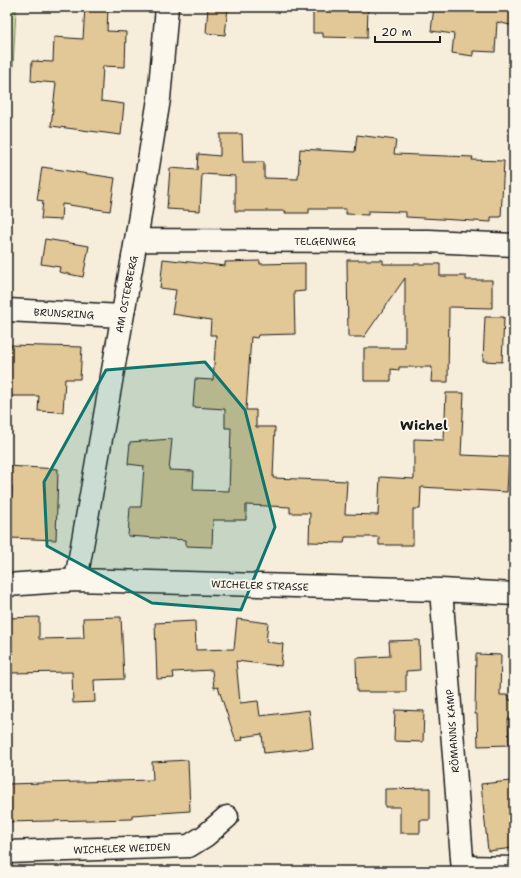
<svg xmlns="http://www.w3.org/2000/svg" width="521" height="878" viewBox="0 0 521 878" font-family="'Shantell Sans',sans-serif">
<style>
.green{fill:#c7e69f;stroke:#72815e}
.building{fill:#e2c797;stroke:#1c1c1c}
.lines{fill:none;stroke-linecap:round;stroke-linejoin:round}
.minor-casing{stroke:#1c1c1c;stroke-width:25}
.path{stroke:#1c1c1c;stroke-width:2.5;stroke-dasharray:1 3;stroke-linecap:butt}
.minor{stroke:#fbf7ec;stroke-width:22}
.marked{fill:#0f766e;fill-opacity:0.2;stroke:#0f766e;stroke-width:3;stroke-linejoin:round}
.labels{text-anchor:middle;stroke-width:4;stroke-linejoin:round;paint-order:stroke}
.street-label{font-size:10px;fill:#1c1c1c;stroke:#fbf7ec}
.district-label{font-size:14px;font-weight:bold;fill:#1c1c1c;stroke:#fbf7ec}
</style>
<rect width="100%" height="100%" fill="#f6eddb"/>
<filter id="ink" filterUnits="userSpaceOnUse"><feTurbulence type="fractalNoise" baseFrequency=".025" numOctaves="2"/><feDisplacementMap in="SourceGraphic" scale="8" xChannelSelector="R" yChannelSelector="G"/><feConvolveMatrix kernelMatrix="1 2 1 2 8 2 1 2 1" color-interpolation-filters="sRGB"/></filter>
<g filter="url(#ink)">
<path class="green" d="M 16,9 L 9,144 L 7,144 L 7,11 Z"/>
<path class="building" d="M 85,7 L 108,7 L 107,31 L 126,32 L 125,67 L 103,66 L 101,101 L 124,104 L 121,135 L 51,126 L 56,83 L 31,81 L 32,61 L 53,62 L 54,37 L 83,39 Z
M 208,7 L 228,7 L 225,35 L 206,33 Z
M 313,7 L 368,7 L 367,38 L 323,37 L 323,33 L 313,33 Z
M 434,7 L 514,7 L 514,26 L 497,22 L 495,52 L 473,51 L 473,56 L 452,53 L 454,34 L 431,31 Z
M 220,134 L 242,134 L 243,162 L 264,162 L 264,178 L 298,179 L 300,149 L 355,152 L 357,135 L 396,140 L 394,154 L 473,157 L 472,160 L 504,161 L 501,217 L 491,217 L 491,222 L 406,217 L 406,212 L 368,211 L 368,215 L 346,214 L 346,209 L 309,209 L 309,213 L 285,213 L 286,211 L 235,211 L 235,176 L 202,174 L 200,211 L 167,209 L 170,168 L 197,170 L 198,154 L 220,156 Z
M 42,167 L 115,178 L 110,211 L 62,204 L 61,220 L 41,219 L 43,201 L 37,200 Z
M 45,239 L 89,246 L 83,277 L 59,272 L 60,267 L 41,264 Z
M 163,259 L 225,266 L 225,262 L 260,261 L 260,264 L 305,263 L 305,291 L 294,292 L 295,334 L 258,335 L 257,338 L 251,337 L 246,410 L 256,410 L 256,427 L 275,427 L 273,478 L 347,481 L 345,514 L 378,515 L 380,477 L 414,479 L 414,439 L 444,440 L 446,393 L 464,393 L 461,455 L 509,457 L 507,492 L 421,487 L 420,509 L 413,509 L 413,545 L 379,545 L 379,537 L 345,537 L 344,543 L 309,542 L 310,513 L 290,513 L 290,507 L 246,505 L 246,520 L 213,520 L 212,547 L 186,546 L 186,540 L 128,536 L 130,507 L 141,507 L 144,466 L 128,464 L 130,442 L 172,439 L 169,470 L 194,471 L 193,490 L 229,491 L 231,428 L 225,428 L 225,409 L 193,407 L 195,379 L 213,380 L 216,335 L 210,335 L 211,320 L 172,314 L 176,290 L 160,288 Z
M 347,260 L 383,260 L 383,264 L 440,264 L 440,276 L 466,276 L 466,280 L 492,280 L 492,308 L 449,307 L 448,382 L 431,382 L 432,367 L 399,367 L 399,370 L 391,369 L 391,381 L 364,381 L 364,348 L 405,348 L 405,278 L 364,337 L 348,337 Z
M 485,317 L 504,317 L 502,362 L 483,361 Z
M 7,345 L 82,347 L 80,379 L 65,379 L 63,412 L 38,411 L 39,396 L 7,396 Z
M 7,466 L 58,469 L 56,540 L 10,538 L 12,486 L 7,486 Z
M 39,617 L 39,639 L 84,638 L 83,618 L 121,617 L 124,679 L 94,680 L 95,702 L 73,703 L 72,672 L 8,673 L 8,618 Z
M 237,619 L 268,623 L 266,642 L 283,644 L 281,666 L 236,661 L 240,703 L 258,701 L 260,716 L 309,710 L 313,748 L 264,753 L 262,734 L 242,737 L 243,740 L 236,741 L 218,687 L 214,688 L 212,670 L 173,672 L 174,678 L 157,679 L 155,623 L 195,621 L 196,650 L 234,649 Z
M 419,640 L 420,670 L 406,671 L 406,692 L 357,692 L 356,658 L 390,656 L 389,641 Z
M 476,654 L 501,655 L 500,695 L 509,695 L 509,700 L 514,700 L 514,719 L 508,719 L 509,745 L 478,746 L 477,714 L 475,714 Z
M 395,710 L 424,711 L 423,742 L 394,741 Z
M 188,760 L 190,811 L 132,815 L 132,819 L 7,822 L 7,784 L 153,780 L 152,762 Z
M 511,781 L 514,807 L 514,848 L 488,851 L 481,784 Z
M 430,788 L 430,820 L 420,820 L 420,833 L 400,833 L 400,807 L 385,807 L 385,789 Z"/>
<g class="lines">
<g class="minor-casing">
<path id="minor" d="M 136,240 L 429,241 L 514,245
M 7,310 L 122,316
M 76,580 L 136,240 L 159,99 L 167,7
M 7,585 L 76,580 L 441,590 L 514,594
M 441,590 L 463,871
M 7,852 L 189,846 L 205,836 L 227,817
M 463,867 L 514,868"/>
</g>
<path class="path" d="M 16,7 L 16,9"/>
<use href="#minor" class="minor"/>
</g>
</g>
<path class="marked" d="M 205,362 L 245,410 L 275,527 L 241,610 L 152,603 L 47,546 L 44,482 L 106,370 Z"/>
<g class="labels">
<g class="street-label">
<text x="325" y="245">TELGENWEG</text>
<text transform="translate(126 294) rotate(-79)" y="4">AM OSTERBERG</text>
<text transform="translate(64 313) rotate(3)" y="4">BRUNSRING</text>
<text transform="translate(260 585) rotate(2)" y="4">WICHELER STRASSE</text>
<text transform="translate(452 731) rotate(-94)" y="4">RÖMANNS KAMP</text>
<text transform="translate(122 848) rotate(-2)" y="4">WICHELER WEIDEN</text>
</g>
<g class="district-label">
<text x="424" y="430">Wichel</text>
</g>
</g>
<rect width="521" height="878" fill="none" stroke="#fbf7ec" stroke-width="24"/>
<rect x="12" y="12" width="497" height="854" fill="none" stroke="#1c1c1c" stroke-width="1.5" filter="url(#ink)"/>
<path d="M375 36v6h65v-6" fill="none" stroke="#1c1c1c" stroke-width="2"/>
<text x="381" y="36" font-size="12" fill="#1c1c1c" stroke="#fbf7ec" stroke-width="3" paint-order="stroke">20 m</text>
</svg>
